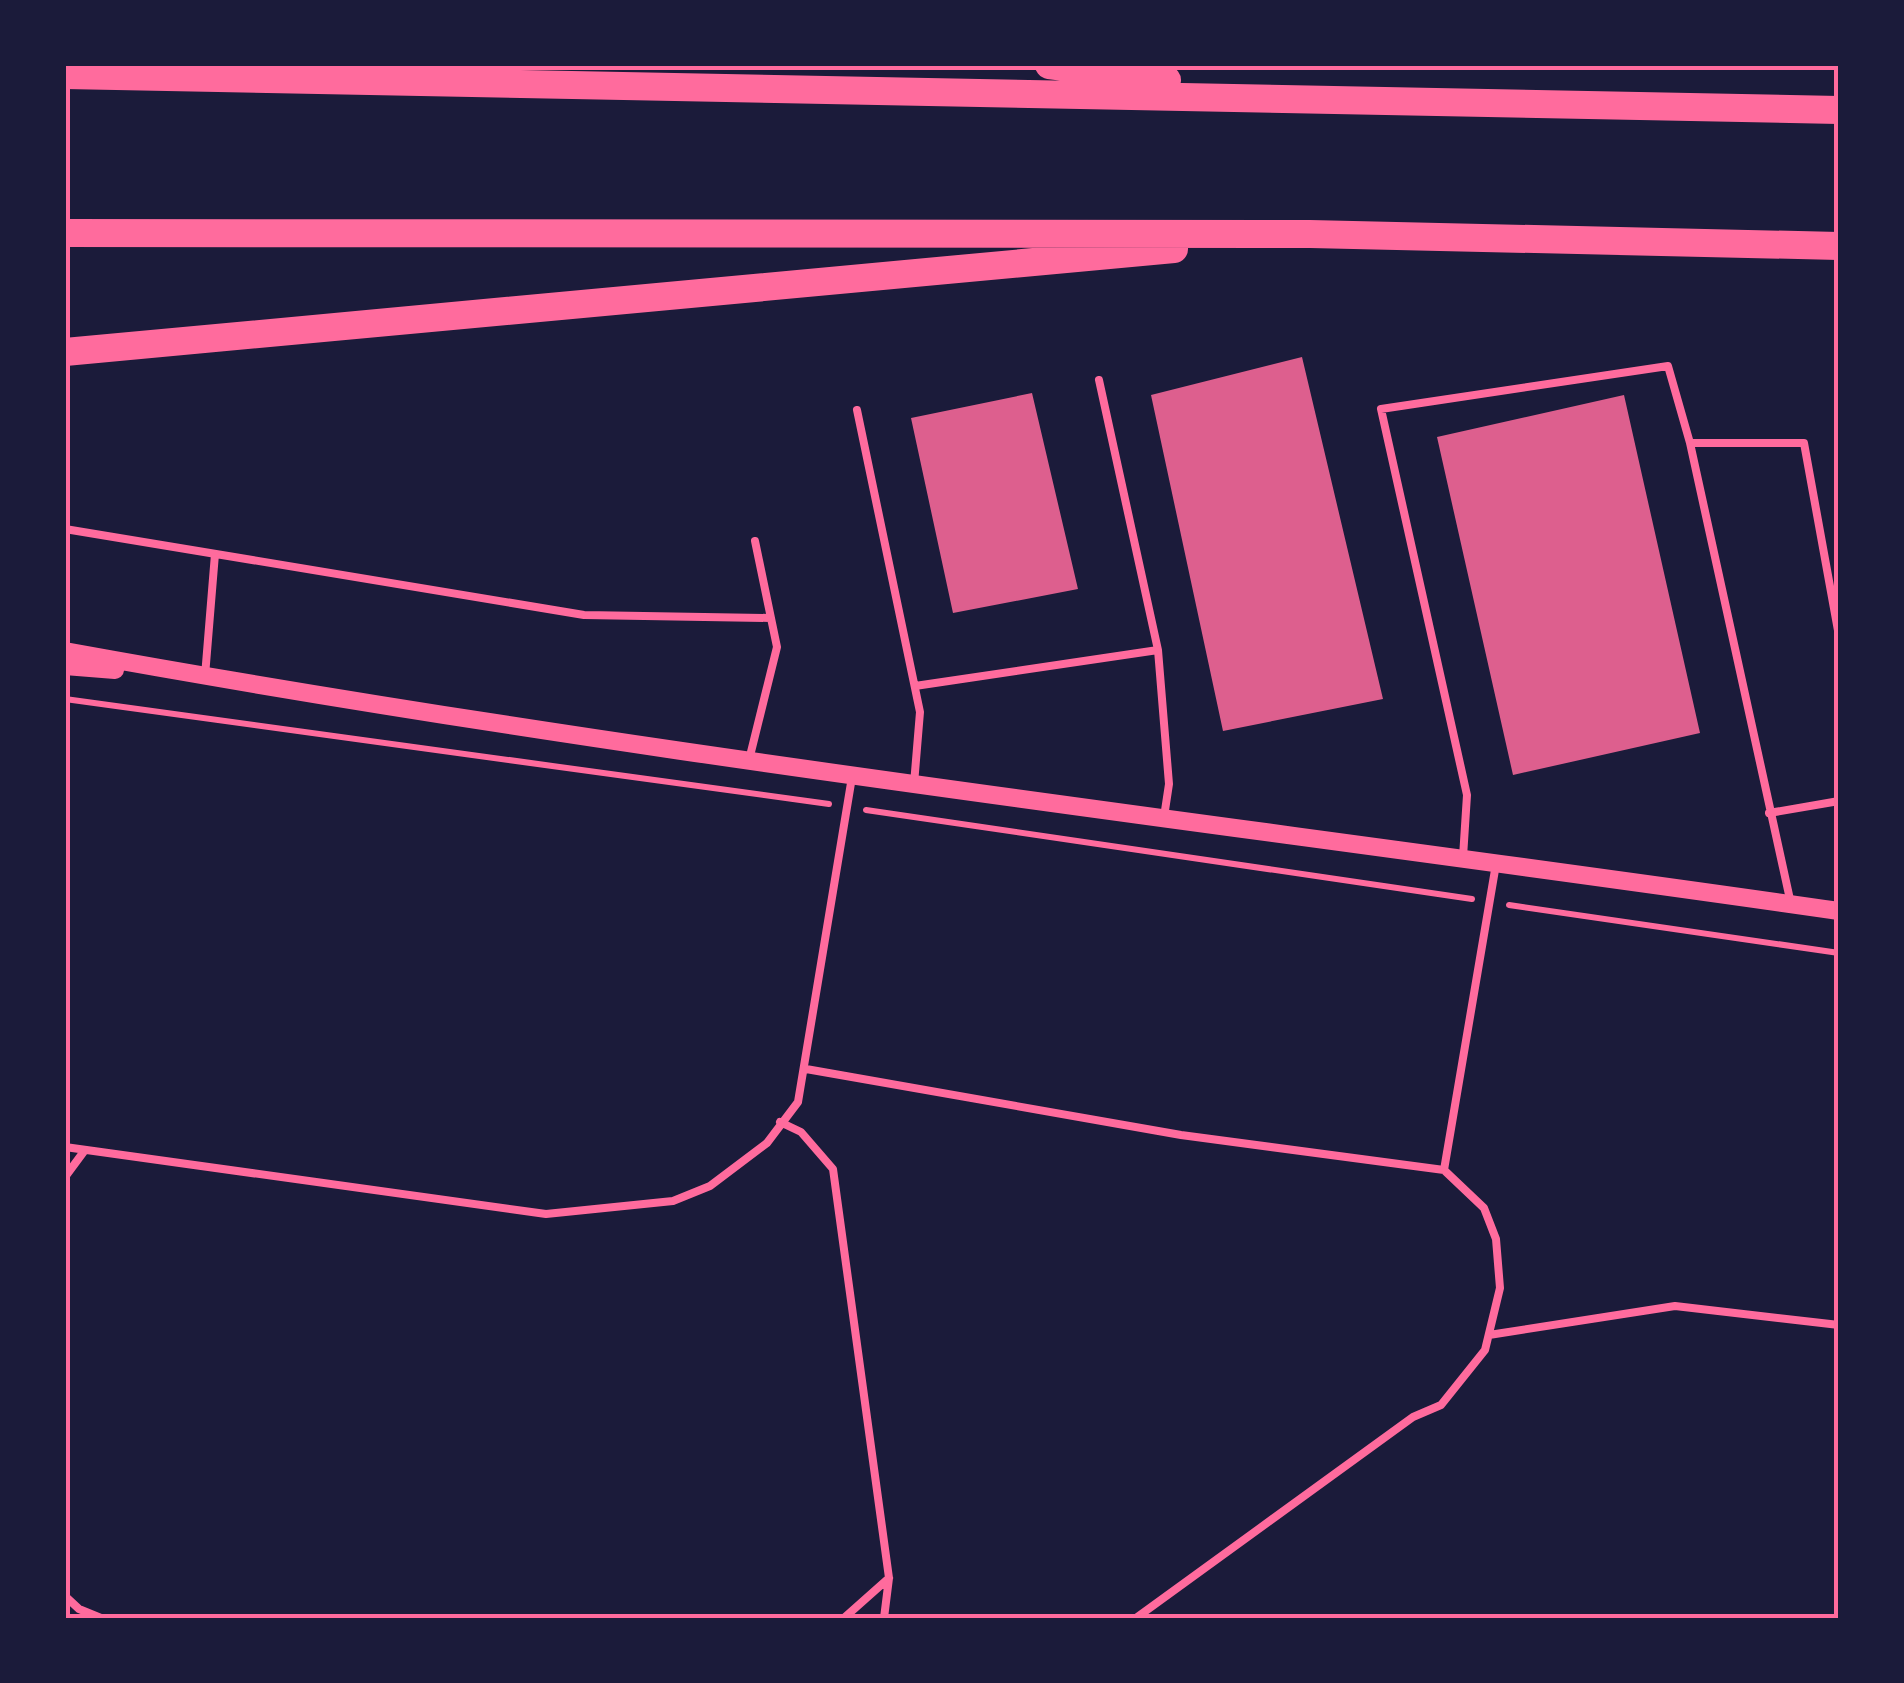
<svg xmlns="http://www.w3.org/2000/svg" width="1904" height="1683" viewBox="0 0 1904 1683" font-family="'Alegreya Sans',sans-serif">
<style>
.building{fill:#dd5f8e}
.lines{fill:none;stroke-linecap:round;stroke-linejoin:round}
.path{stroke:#ff6b9d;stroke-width:6}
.service{stroke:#ff6b9d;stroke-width:8}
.tertiary{stroke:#ff6b9d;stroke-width:18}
.motorway{stroke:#ff6b9d;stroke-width:28}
.neatline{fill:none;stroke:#ff6b9d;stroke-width:4}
</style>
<rect width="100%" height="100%" fill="#1b1b3a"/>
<path class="building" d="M 1302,357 L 1383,699 L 1223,731 L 1151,395 Z
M 1032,393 L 1078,589 L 953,613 L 911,418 Z
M 1624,395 L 1700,733 L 1513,775 L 1437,437 Z"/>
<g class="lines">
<path class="path" d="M 65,699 L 829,804
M 866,810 L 1472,899
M 1509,905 L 1839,953"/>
<path class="service" d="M 857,410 L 920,712 L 914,784
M 1690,443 L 1804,443 L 1839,636
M 65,529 L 584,615 L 770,618
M 1158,650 L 1169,784 L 1164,817
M 205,676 L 215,554
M 915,686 L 1158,650 L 1099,380
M 749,760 L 777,647 L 755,541
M 1769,813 L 1839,801
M 1463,857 L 1467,795 L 1381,409 L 1668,366 L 1690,443 L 1791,904
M 806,1069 L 1181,1135 L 1444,1170 L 1484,1208 L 1496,1239 L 1500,1288 L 1485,1350 L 1441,1405 L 1413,1417 L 1136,1618
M 780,1122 L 801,1132 L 833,1169 L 889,1578 L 884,1618
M 65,1147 L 546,1214 L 673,1201 L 710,1186 L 767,1143 L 798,1102 L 852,777
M 1444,1170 L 1496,864
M 65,1177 L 85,1150
M 1489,1335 L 1675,1306 L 1839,1325
M 65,1596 L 79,1609 L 101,1618
M 844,1618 L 889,1578"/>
<path class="tertiary" d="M 65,651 C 653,758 1248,826 1839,911
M 65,666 L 115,670"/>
<path class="motorway" d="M 1049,65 L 1167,80
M 65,75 L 1839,110
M 65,233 L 1310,234 L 1839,246
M 65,352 L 1174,249"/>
</g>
<rect width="1904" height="1683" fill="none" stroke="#1b1b3a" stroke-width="135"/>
<rect x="68" y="68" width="1768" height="1548" class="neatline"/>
</svg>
